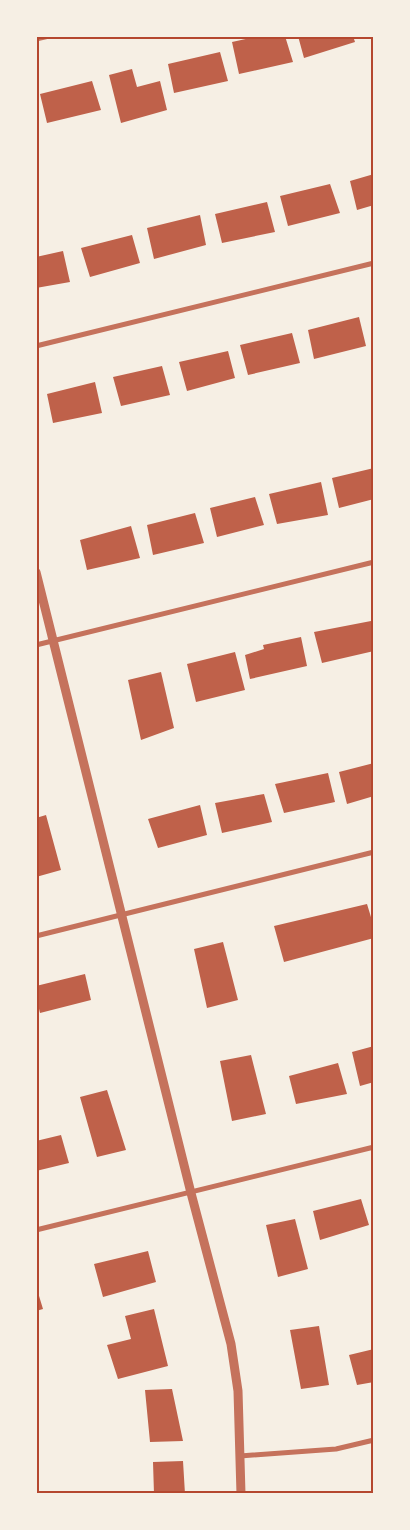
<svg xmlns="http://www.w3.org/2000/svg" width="410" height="1530" viewBox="0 0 410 1530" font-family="'DejaVu Sans',sans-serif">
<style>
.building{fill:#bf614a}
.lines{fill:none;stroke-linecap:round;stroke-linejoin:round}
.minor{stroke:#c5725c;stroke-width:5}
.tertiary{stroke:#c5725c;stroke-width:9}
.neatline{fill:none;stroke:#b5482f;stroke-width:2}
</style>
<rect width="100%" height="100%" fill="#f6efe4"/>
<path class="building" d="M 260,36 L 285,36 L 293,62 L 239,74 L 232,42 Z
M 298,36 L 353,36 L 355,42 L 304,58 Z
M 220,52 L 228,81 L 174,93 L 168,64 Z
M 132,69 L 137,87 L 160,81 L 167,110 L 121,123 L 109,75 Z
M 92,81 L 101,110 L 47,123 L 40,94 Z
M 374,174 L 374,205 L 357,210 L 350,181 Z
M 330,184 L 340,213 L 288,226 L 280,196 Z
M 267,202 L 275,232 L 222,243 L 215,214 Z
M 200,215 L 206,245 L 154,259 L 147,228 Z
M 132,235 L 140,263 L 90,277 L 81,248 Z
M 63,251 L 70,282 L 36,288 L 36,257 Z
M 359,317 L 366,346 L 314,359 L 308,330 Z
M 292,333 L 300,363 L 248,375 L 240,345 Z
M 228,351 L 235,378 L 187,391 L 179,362 Z
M 162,366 L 170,395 L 121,406 L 113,377 Z
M 95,382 L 102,413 L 53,423 L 47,394 Z
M 374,468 L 374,499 L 339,508 L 332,478 Z
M 321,482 L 328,515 L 277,524 L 269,494 Z
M 255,497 L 264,525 L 217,537 L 210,508 Z
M 195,513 L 204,543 L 153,555 L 147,525 Z
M 131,526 L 140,558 L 87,570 L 80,540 Z
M 371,621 L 374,633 L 374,651 L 322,663 L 314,632 Z
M 301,637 L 307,666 L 250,679 L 245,655 L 264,649 L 263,645 Z
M 235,652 L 245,690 L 196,702 L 187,664 Z
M 161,672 L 174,728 L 141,740 L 128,680 Z
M 374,763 L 374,796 L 347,804 L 339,772 Z
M 328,773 L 335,802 L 284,813 L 275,784 Z
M 264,794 L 272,822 L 222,833 L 215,803 Z
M 200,805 L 207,835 L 158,848 L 148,819 Z
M 46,815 L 61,870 L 36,877 L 36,818 Z
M 367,904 L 374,927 L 374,938 L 284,962 L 274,926 Z
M 223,942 L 238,1000 L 207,1008 L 194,949 Z
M 85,974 L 91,1000 L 40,1013 L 36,996 L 36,986 Z
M 374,1046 L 374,1082 L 360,1086 L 352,1052 Z
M 251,1055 L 266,1114 L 232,1121 L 220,1061 Z
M 338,1063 L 347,1094 L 296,1104 L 289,1076 Z
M 107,1090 L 126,1150 L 97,1157 L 80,1097 Z
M 61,1135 L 69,1163 L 36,1171 L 36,1141 Z
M 361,1199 L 369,1225 L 320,1240 L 313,1211 Z
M 295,1219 L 308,1269 L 278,1277 L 266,1225 Z
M 148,1251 L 156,1282 L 103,1297 L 94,1264 Z
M 36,1286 L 43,1309 L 36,1311 Z
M 154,1309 L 168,1366 L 118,1379 L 107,1345 L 131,1339 L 125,1316 Z
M 319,1326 L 329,1385 L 301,1389 L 290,1330 Z
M 374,1349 L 374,1382 L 357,1385 L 349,1355 Z
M 172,1389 L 183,1441 L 150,1442 L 145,1390 Z
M 183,1461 L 185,1494 L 154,1494 L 153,1462 Z"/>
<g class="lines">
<path class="minor" d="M 36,39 L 49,36
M 36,346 L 374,263
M 36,645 L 374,562
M 36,936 L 374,852
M 36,1230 L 374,1147
M 240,1456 L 336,1449 L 374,1440"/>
<path class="tertiary" d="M 36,572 L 191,1193 L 231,1344 L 238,1391 L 241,1494"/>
</g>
<rect width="410" height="1530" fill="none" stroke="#f6efe4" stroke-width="75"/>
<rect x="38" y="38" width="334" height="1454" class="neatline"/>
</svg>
